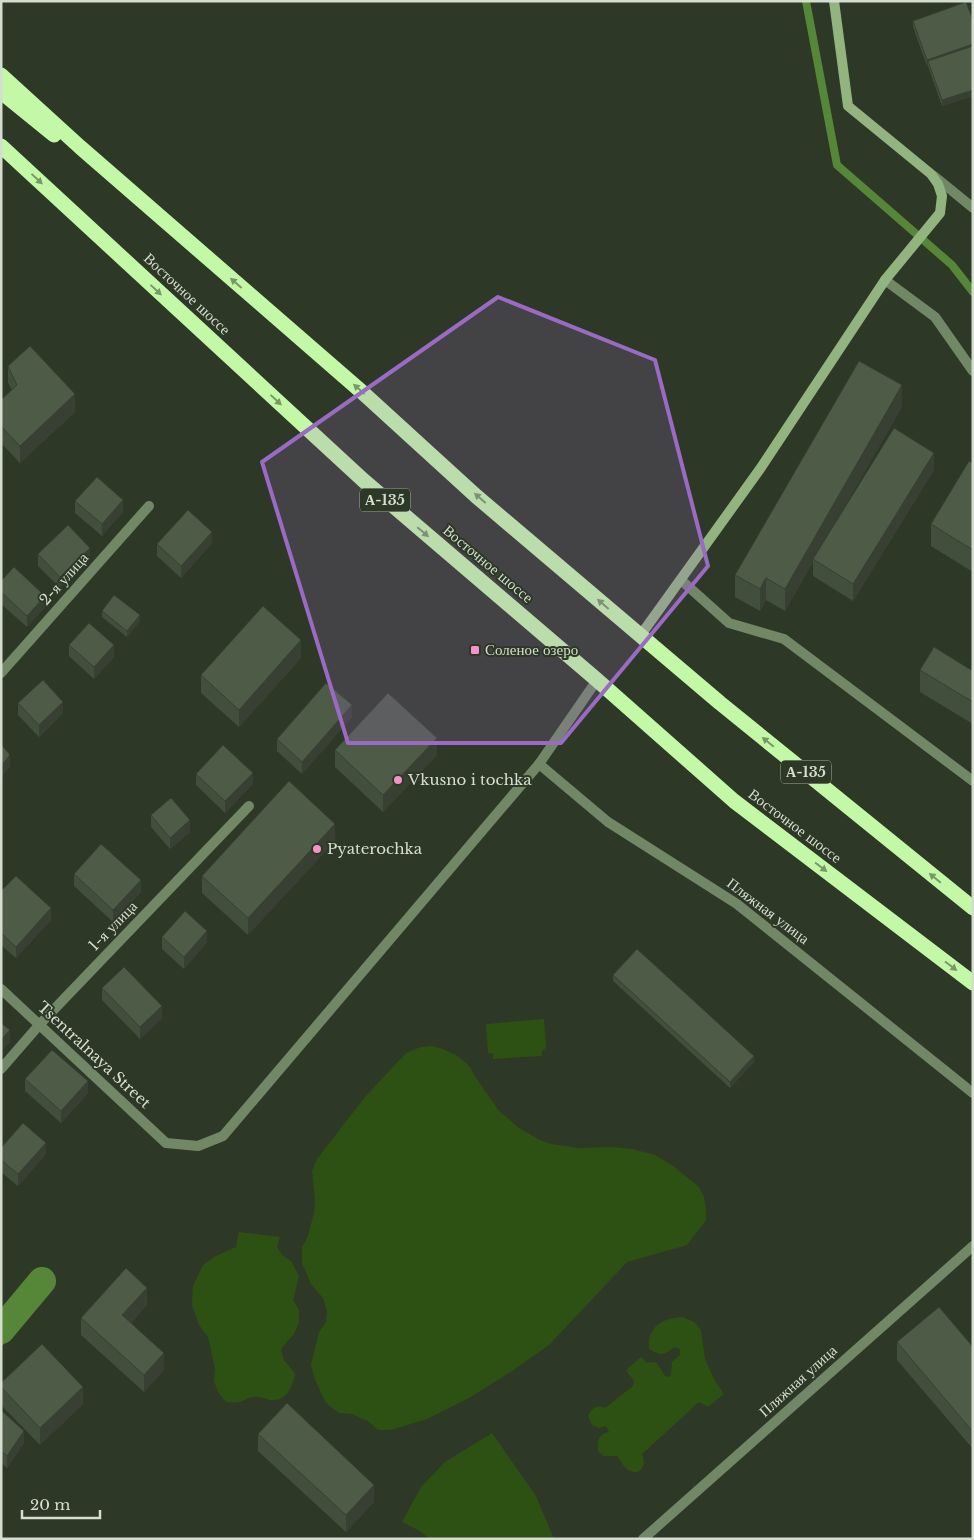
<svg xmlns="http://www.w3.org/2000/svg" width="974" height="1540" viewBox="0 0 974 1540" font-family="'Libre Baskerville',serif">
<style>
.green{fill:#2d5113}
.water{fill:#568738}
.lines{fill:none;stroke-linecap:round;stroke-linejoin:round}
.stream{stroke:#568738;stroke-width:8}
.canal{stroke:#568738;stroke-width:28}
.lane{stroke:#718766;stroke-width:10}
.street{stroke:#718766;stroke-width:10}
.secondary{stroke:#92b580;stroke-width:10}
.highway{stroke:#c3f9a6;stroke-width:15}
.wall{fill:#434f3d}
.shaded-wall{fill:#374032}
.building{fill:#4e5c47;stroke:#374032}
.oneway{fill:#789966}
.marked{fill:#9a6ac5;fill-opacity:0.2;stroke:#9a6ac5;stroke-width:4;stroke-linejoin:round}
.poi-dot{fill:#f890cc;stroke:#2d3926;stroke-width:2}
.labels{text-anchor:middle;stroke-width:4;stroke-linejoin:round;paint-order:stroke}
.shield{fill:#2d3926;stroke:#a3ac9e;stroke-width:1}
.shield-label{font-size:14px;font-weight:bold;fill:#d5ddd1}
.street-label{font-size:15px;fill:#d5ddd1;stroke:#2d3926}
.poi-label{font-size:15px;fill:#d5ddd1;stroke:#2d3926;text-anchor:start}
</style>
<rect width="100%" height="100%" fill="#2d3926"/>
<path class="green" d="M 544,1019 L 546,1048 L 542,1051 L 542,1056 L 493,1059 L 493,1054 L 488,1053 L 486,1024 Z
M 431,1046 L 443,1049 L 458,1056 L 470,1067 L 474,1075 L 499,1111 L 519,1128 L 540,1140 L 551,1144 L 579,1148 L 613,1147 L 632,1149 L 655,1155 L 673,1166 L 699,1187 L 704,1197 L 706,1211 L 706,1220 L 687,1245 L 627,1262 L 549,1345 L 512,1371 L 469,1398 L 427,1419 L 391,1430 L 378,1430 L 368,1421 L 352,1414 L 339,1413 L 326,1403 L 315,1380 L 311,1365 L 319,1332 L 326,1322 L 327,1311 L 323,1298 L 311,1284 L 302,1263 L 302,1247 L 308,1236 L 314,1213 L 315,1201 L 312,1171 L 317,1159 L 365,1097 L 406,1053 L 421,1047 Z
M 239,1232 L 280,1237 L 277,1247 L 282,1255 L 291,1261 L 299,1276 L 293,1300 L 299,1310 L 299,1323 L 294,1334 L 281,1349 L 284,1360 L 295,1374 C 292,1387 287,1402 270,1400 C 264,1399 260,1396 254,1397 C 248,1397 244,1401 239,1402 C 235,1403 230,1402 226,1402 L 218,1392 L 214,1381 L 215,1368 L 208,1337 L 199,1325 L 192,1305 L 193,1286 L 203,1265 L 216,1256 L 236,1247 Z
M 683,1317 L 694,1322 L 701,1330 L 705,1359 L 715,1381 L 724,1394 L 708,1407 L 699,1402 L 642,1454 C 647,1463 642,1476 630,1471 C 624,1469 621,1460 617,1456 L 603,1456 L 598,1451 C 597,1442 598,1434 609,1432 L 606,1426 L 599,1428 L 592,1425 L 588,1416 C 592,1408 596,1405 605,1408 L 633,1386 L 634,1381 L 626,1370 L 641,1357 L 647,1363 L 650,1362 L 657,1363 L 665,1376 L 668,1377 L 671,1375 L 672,1362 L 680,1355 L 680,1349 L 675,1347 C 663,1355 663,1357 649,1349 C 647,1326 663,1318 683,1317 Z
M 492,1433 L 536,1496 L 554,1539 L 430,1539 L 418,1530 L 402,1522 L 421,1487 L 445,1462 Z"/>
<path class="water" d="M 24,1287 L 40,1301 L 1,1347 L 1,1312 Z"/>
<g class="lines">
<path class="stream" d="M 806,1 L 837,165 L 952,265 L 973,292"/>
<path class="canal" d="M 1,1330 L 42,1281"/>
<path class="lane" d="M 934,176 L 973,208
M 885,280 L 935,317 L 973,371
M 681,580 L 729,623 L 784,639 L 973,781
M 539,764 L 608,822 L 737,904 L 973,1093
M 643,1539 L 973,1246"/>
<path class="street" d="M 1,673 L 149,506
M 1,989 L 166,1143 L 198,1146 L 223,1136 L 539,764 L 597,680
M 1,1069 L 40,1024 L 249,806"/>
<path class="secondary" d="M 640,636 L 760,469 L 885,280 L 940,213 L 942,196 L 938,184 L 931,174 L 848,106 L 834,1"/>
<path class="highway" d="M 1,75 L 80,147 L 362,392 L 476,496 L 720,703 L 973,908
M 1,92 L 54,135
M 1,146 L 363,480 L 597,680 L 734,801 L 973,983"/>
</g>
<path class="wall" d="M 973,20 L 973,96 L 942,106 L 928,66 L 927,66 L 913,27 L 913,21 Z
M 8,366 L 75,412 L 20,463 L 1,443 L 1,400 L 12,390 L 8,383 Z
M 902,407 L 834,525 L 934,470 L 853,601 L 813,576 L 813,562 L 785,611 L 766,600 L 760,611 L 735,597 L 735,575 Z
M 973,463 L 973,572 L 931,546 L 931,524 Z
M 75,501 L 123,512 L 102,536 L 75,513 Z
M 212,543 L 181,578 L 157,556 L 157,544 Z
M 38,554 L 90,559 L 60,588 L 38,566 Z
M 1,581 L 45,607 L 27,627 L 1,604 Z
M 102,611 L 140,621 L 127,637 L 102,617 Z
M 69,645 L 114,657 L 94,679 L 69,656 Z
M 301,658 L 239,727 L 201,693 L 201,675 Z
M 973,666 L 973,724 L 920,692 L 920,670 L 971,670 Z
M 18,703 L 63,713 L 39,737 L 18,715 Z
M 352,717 L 302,774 L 277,751 L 277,739 Z
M 335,750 L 437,755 L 383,812 L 335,767 Z
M 196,774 L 253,784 L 225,813 L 196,785 Z
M 151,815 L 190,832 L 170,849 L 151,827 Z
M 335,841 L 248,935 L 202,893 L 202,876 Z
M 74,874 L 141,892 L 113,922 L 74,886 Z
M 1,891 L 51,920 L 16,958 L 1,945 Z
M 162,937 L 207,942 L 184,969 L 162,949 Z
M 613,975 L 754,1062 L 730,1088 L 613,981 Z
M 102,988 L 162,1018 L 140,1039 L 102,1000 Z
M 25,1079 L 88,1093 L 61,1123 L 25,1091 Z
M 1,1148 L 46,1154 L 18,1186 L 1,1172 Z
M 147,1305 L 131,1323 L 164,1370 L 144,1392 L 81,1335 L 81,1318 Z
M 897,1342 L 973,1347 L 973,1449 L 897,1360 Z
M 1,1383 L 83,1404 L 40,1445 L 1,1405 Z
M 1,1411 L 24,1443 L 7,1468 L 1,1463 Z
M 258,1434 L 374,1502 L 346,1532 L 258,1451 Z"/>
<path class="shaded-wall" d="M 973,44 L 973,50 L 928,61 L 928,66 L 927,66 L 927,60 Z
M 973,90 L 973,96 L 942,106 L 942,100 Z
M 902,385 L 902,407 L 814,560 L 813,559 L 813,562 L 785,611 L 785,589 Z
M 75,394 L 75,412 L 20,463 L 20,446 Z
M 934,453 L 934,470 L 853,601 L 853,584 Z
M 123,500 L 123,512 L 102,536 L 102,524 Z
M 212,532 L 212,543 L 181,578 L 181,566 Z
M 90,548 L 90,559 L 60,588 L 60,577 Z
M 766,578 L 766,600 L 760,611 L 760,589 Z
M 45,596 L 45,607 L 27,627 L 27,616 Z
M 140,615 L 140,621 L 127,637 L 127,631 Z
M 301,640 L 301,658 L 239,727 L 239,710 Z
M 114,645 L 114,657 L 94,679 L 94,667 Z
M 63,702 L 63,713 L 39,737 L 39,725 Z
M 352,705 L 352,717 L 302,774 L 302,762 Z
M 437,738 L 437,755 L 383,812 L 383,795 Z
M 10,755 L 10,767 L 1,778 L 1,766 Z
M 253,773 L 253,784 L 225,813 L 225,801 Z
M 190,820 L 190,832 L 170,849 L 170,838 Z
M 335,824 L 335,841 L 248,935 L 248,918 Z
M 141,880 L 141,892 L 113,922 L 113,910 Z
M 51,908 L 51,920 L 16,958 L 16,947 Z
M 207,931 L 207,942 L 184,969 L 184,957 Z
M 162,1006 L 162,1018 L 140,1039 L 140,1027 Z
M 10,1030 L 10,1042 L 1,1052 L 1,1040 Z
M 754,1056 L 754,1062 L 730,1088 L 730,1082 Z
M 88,1081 L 88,1093 L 61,1123 L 61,1111 Z
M 46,1143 L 46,1154 L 18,1186 L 18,1174 Z
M 147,1288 L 147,1305 L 122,1332 L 122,1315 Z
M 164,1353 L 164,1370 L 144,1392 L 144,1375 Z
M 83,1387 L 83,1404 L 40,1445 L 40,1428 Z
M 24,1431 L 24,1443 L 7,1468 L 7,1456 Z
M 374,1485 L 374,1502 L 346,1532 L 346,1515 Z"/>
<path class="building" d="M 966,2 L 973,20 L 973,44 L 927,60 L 913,21 Z
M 973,46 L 973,90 L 942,100 L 928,61 Z
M 30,346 L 75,394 L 20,446 L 1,426 L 1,400 L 17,385 L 8,366 Z
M 859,361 L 902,385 L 785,589 L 766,578 L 760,589 L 735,575 Z
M 894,428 L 934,453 L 853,584 L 813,559 Z
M 969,461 L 973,463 L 973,550 L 931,524 Z
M 97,477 L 123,500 L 102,524 L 75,501 Z
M 188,510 L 212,532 L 181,566 L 157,544 Z
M 68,525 L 90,548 L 60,577 L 38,554 Z
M 14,567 L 45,596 L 27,616 L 1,592 L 1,581 Z
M 114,595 L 140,615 L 127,631 L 102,611 Z
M 263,606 L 301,640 L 239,710 L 201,675 Z
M 89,623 L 114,645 L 94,667 L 69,645 Z
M 934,647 L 971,670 L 973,666 L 973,702 L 920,670 Z
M 43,680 L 63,702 L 39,725 L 18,703 Z
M 326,683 L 352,705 L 302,762 L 277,739 Z
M 388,693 L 437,738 L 383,795 L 335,750 Z
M 1,744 L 10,755 L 1,766 Z
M 223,745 L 253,773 L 225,801 L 196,774 Z
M 289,781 L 335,824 L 248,918 L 202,876 Z
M 171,798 L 190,820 L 170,838 L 151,815 Z
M 101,844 L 141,880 L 113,910 L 74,874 Z
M 16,876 L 51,908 L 16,947 L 1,933 L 1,891 Z
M 185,911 L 207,931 L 184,957 L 162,937 Z
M 637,949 L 754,1056 L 730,1082 L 613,975 Z
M 124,967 L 162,1006 L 140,1027 L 102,988 Z
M 1,1023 L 10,1030 L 1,1040 Z
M 52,1050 L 88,1081 L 61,1111 L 25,1079 Z
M 23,1123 L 46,1143 L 18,1174 L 1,1160 L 1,1148 Z
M 126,1268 L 147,1288 L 122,1315 L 164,1353 L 144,1375 L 81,1318 Z
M 939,1307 L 973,1347 L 973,1432 L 897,1342 Z
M 42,1344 L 83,1387 L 40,1428 L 1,1387 L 1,1383 Z
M 287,1403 L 374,1485 L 346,1515 L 258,1434 Z
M 1,1411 L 2,1411 L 24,1431 L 7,1456 L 1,1451 Z"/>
<defs><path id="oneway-solid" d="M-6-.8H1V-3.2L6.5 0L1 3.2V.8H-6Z" transform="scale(1.25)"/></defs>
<g class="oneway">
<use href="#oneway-solid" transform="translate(37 179) rotate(43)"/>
<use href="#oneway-solid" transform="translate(236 283) rotate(-139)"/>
<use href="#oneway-solid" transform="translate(156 290) rotate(43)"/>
<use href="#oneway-solid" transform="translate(359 389) rotate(-139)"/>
<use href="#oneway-solid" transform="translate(276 400) rotate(43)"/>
<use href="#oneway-solid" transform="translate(480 498) rotate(-139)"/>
<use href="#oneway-solid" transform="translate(423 532) rotate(40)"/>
<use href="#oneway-solid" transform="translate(603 604) rotate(-139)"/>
<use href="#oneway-solid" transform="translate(768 742) rotate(-141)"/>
<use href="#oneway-solid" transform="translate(821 867) rotate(37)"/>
<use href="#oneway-solid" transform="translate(935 878) rotate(-141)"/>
<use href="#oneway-solid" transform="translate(951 966) rotate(37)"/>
</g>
<path class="marked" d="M 498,297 L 655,360 L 708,566 L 561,743 L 348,743 L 262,462 Z"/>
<g class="poi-dot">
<rect x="470" y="645" width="10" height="10" rx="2.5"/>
<circle cx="398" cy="780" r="5"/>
<circle cx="317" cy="849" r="5"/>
</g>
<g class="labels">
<g class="shield">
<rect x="360" y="488.5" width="50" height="23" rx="4"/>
<rect x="781" y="760.5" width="50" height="23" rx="4"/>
</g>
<g class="shield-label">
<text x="385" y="505">А-135</text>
<text x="806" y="777">А-135</text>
</g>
<g class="street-label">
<text transform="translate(187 294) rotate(43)" y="5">Восточное шоссе</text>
<text transform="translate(488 564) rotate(40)" y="5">Восточное шоссе</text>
<text transform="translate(64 579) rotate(-48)" y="5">2-я улица</text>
<text transform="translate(795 826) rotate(37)" y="5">Восточное шоссе</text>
<text transform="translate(768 911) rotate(37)" y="5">Пляжная улица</text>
<text transform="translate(113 926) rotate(-46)" y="5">1-я улица</text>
<text transform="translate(94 1055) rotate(43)" y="5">Tsentralnaya Street</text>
<text transform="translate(798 1381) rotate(-42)" y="5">Пляжная улица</text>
</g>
<g class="poi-label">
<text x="485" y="655">Соленое озеро</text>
<text x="408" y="785">Vkusno i tochka</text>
<text x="327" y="854">Pyaterochka</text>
</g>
</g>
<rect width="974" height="1540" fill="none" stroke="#d5ddd1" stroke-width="5"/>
<path d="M22 1510v8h78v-8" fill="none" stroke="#d5ddd1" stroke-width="2.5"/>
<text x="30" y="1510" font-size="15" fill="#d5ddd1" stroke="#2d3926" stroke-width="4" paint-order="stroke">20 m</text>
</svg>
